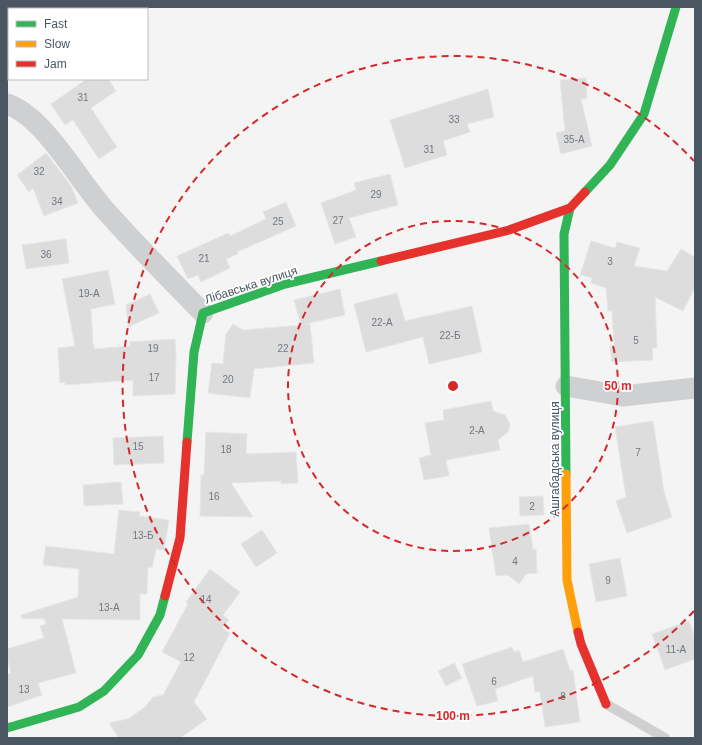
<svg xmlns="http://www.w3.org/2000/svg" width="702" height="745" viewBox="0 0 702 745" font-family="Helvetica,sans-serif">
<style>
.building{fill:#ddddde;stroke:#e5e6e7}
.lines{fill:none;stroke-linecap:round;stroke-linejoin:round}
.lane{stroke:#ced0d2;stroke-width:10}
.street{stroke:#ced0d2;stroke-width:21}
.fast{stroke:#30b455;stroke-width:9}
.slow{stroke:#ff9f0a;stroke-width:9}
.jam{stroke:#e5322d;stroke-width:9}
.ring{fill:none;stroke:#d62828;stroke-width:2;stroke-dasharray:7 5}
.labels{text-anchor:middle;stroke-width:3.5;stroke-linejoin:round;paint-order:stroke}
.number-label{font-size:10px;fill:#707881}
.street-label{font-size:12px;fill:#4a5661;stroke:#fff}
.centre{fill:#d62828;stroke:#fff;stroke-width:2}
.ring-label{font-size:12px;text-anchor:middle;font-weight:bold;fill:#d62828;stroke:#fff;stroke-width:3.5;stroke-linejoin:round;paint-order:stroke}
</style>
<rect width="100%" height="100%" fill="#f4f4f4"/>
<path class="building" d="M 586,78 L 587,99 L 581,99 L 592,146 L 561,154 L 556,133 L 565,131 L 560,80 Z
M 87,79 L 108,79 L 116,91 L 91,108 L 117,147 L 99,159 L 73,120 L 65,125 L 51,104 Z
M 488,89 L 494,117 L 467,124 L 470,132 L 443,141 L 447,155 L 405,168 L 390,120 Z
M 46,153 L 71,186 L 78,203 L 44,216 L 33,188 L 29,192 L 17,175 Z
M 390,174 L 398,205 L 349,218 L 356,237 L 335,244 L 321,203 L 356,190 L 354,183 Z
M 286,202 L 296,226 L 237,252 L 238,254 L 226,259 L 230,268 L 201,282 L 198,275 L 188,279 L 177,256 L 228,233 L 230,236 L 266,219 L 263,212 Z
M 66,239 L 69,263 L 26,269 L 22,245 Z
M 591,241 L 615,248 L 617,242 L 640,248 L 634,266 L 667,271 L 681,249 L 695,257 L 695,287 L 683,311 L 655,297 L 657,348 L 652,348 L 653,360 L 612,362 L 610,345 L 614,345 L 612,311 L 608,311 L 606,288 L 591,283 L 592,278 L 580,275 Z
M 108,270 L 115,304 L 91,309 L 93,343 L 91,344 L 94,344 L 94,349 L 130,346 L 129,342 L 175,339 L 176,355 L 175,394 L 133,396 L 133,380 L 65,385 L 65,382 L 60,383 L 58,348 L 75,346 L 62,279 Z
M 340,289 L 345,315 L 305,324 L 310,324 L 314,363 L 254,369 L 250,398 L 208,393 L 212,363 L 223,364 L 226,334 L 233,324 L 243,330 L 301,325 L 294,300 Z
M 397,293 L 405,321 L 472,306 L 482,352 L 429,364 L 423,337 L 366,352 L 354,304 Z
M 150,294 L 159,313 L 128,327 L 126,305 Z
M 491,401 L 493,411 L 505,415 L 510,424 L 508,432 L 498,440 L 500,450 L 446,460 L 449,476 L 424,480 L 419,458 L 431,455 L 425,423 L 444,420 L 443,410 Z
M 653,421 L 664,492 L 672,517 L 627,533 L 616,501 L 626,497 L 615,427 Z
M 206,432 L 247,434 L 246,454 L 296,452 L 298,483 L 281,484 L 281,481 L 231,483 L 253,517 L 200,516 L 201,475 L 204,475 Z
M 163,436 L 164,463 L 114,465 L 113,438 Z
M 121,482 L 123,504 L 84,506 L 83,485 Z
M 543,496 L 544,515 L 520,516 L 519,497 Z
M 119,510 L 140,512 L 139,516 L 169,520 L 164,550 L 156,549 L 152,568 L 148,567 L 147,594 L 140,594 L 140,620 L 62,619 L 76,673 L 38,683 L 42,695 L 7,707 L 7,674 L 11,673 L 7,657 L 7,649 L 44,638 L 40,626 L 46,624 L 44,619 L 21,618 L 21,615 L 78,597 L 79,569 L 43,565 L 46,546 L 114,554 Z
M 529,524 L 533,549 L 536,549 L 537,573 L 526,574 L 519,584 L 508,575 L 496,576 L 489,528 Z
M 262,530 L 277,553 L 256,567 L 241,544 Z
M 620,558 L 627,596 L 596,602 L 589,564 Z
M 210,569 L 240,592 L 223,615 L 229,620 L 222,628 L 230,633 L 194,702 L 207,719 L 180,738 L 119,738 L 109,723 L 128,719 L 145,707 L 153,697 L 163,695 L 181,662 L 162,652 L 188,604 L 186,602 Z
M 689,621 L 695,638 L 695,659 L 665,670 L 652,634 Z
M 512,647 L 514,652 L 519,650 L 523,662 L 563,649 L 570,670 L 573,670 L 580,722 L 545,727 L 540,692 L 535,692 L 533,676 L 495,689 L 498,701 L 477,706 L 462,664 Z
M 454,663 L 462,678 L 446,686 L 438,671 Z"/>
<g class="lines">
<path class="lane" d="M 606,704 L 665,738"/>
<path class="street" d="M 7,104 C 45,117 77,179 105,210 C 136,245 170,279 203,313
M 566,386 L 623,396 L 695,388"/>
<path class="fast" d="M 585,192 L 610,165 L 644,114 L 676,7
M 187,442 L 194,352 L 203,313 L 285,284 L 381,261
M 566,474 L 564,234 L 570,208
M 7,728 L 79,707 L 104,691 L 138,655 L 160,615 L 165,596"/>
<path class="slow" d="M 566,474 L 567,580 L 578,632"/>
<path class="jam" d="M 381,261 L 509,230 L 570,208 L 585,192
M 165,596 L 180,538 L 187,442
M 578,632 L 581,644 L 606,704"/>
</g>
<g class="ring">
<circle cx="453" cy="386" r="165"/>
<path d="M694 611A330 330 0 1 1 694 161"/>
</g>
<g class="labels">
<g class="number-label">
<text x="83" y="101">31</text>
<text x="454" y="123">33</text>
<text x="574" y="143">35-А</text>
<text x="429" y="153">31</text>
<text x="39" y="175">32</text>
<text x="376" y="198">29</text>
<text x="57" y="205">34</text>
<text x="338" y="224">27</text>
<text x="278" y="225">25</text>
<text x="46" y="258">36</text>
<text x="204" y="262">21</text>
<text x="610" y="265">3</text>
<text x="89" y="297">19-А</text>
<text x="382" y="326">22-А</text>
<text x="450" y="339">22-Б</text>
<text x="636" y="344">5</text>
<text x="153" y="352">19</text>
<text x="283" y="352">22</text>
<text x="154" y="381">17</text>
<text x="228" y="383">20</text>
<text x="477" y="434">2-А</text>
<text x="138" y="450">15</text>
<text x="226" y="453">18</text>
<text x="638" y="456">7</text>
<text x="214" y="500">16</text>
<text x="532" y="510">2</text>
<text x="143" y="539">13-Б</text>
<text x="515" y="565">4</text>
<text x="608" y="584">9</text>
<text x="206" y="603">14</text>
<text x="109" y="611">13-А</text>
<text x="676" y="653">11-А</text>
<text x="189" y="661">12</text>
<text x="494" y="685">6</text>
<text x="24" y="693">13</text>
<text x="563" y="700">8</text>
</g>
<g class="street-label">
<text transform="translate(251 285) rotate(-18)" y="4">Лібавська вулиця</text>
<text transform="translate(555 459) rotate(-90)" y="4">Ашгабадська вулиця</text>
</g>
</g>
<circle cx="453" cy="386" r="6" class="centre"/>
<g class="ring-label">
<text x="618" y="390">50 m</text>
<text x="453" y="720">100 m</text>
</g>
<rect width="702" height="745" fill="none" stroke="#4a5661" stroke-width="16"/>
<rect x="8" y="8" width="140" height="72" fill="#ffffff" stroke="#b7bbc0"/>
<rect x="16" y="21" width="20" height="6" fill="#30b455" stroke="#b7bbc0"/>
<text x="44" y="28" font-size="12" fill="#4a5661">Fast</text>
<rect x="16" y="41" width="20" height="6" fill="#ff9f0a" stroke="#b7bbc0"/>
<text x="44" y="48" font-size="12" fill="#4a5661">Slow</text>
<rect x="16" y="61" width="20" height="6" fill="#e5322d" stroke="#b7bbc0"/>
<text x="44" y="68" font-size="12" fill="#4a5661">Jam</text>
</svg>
